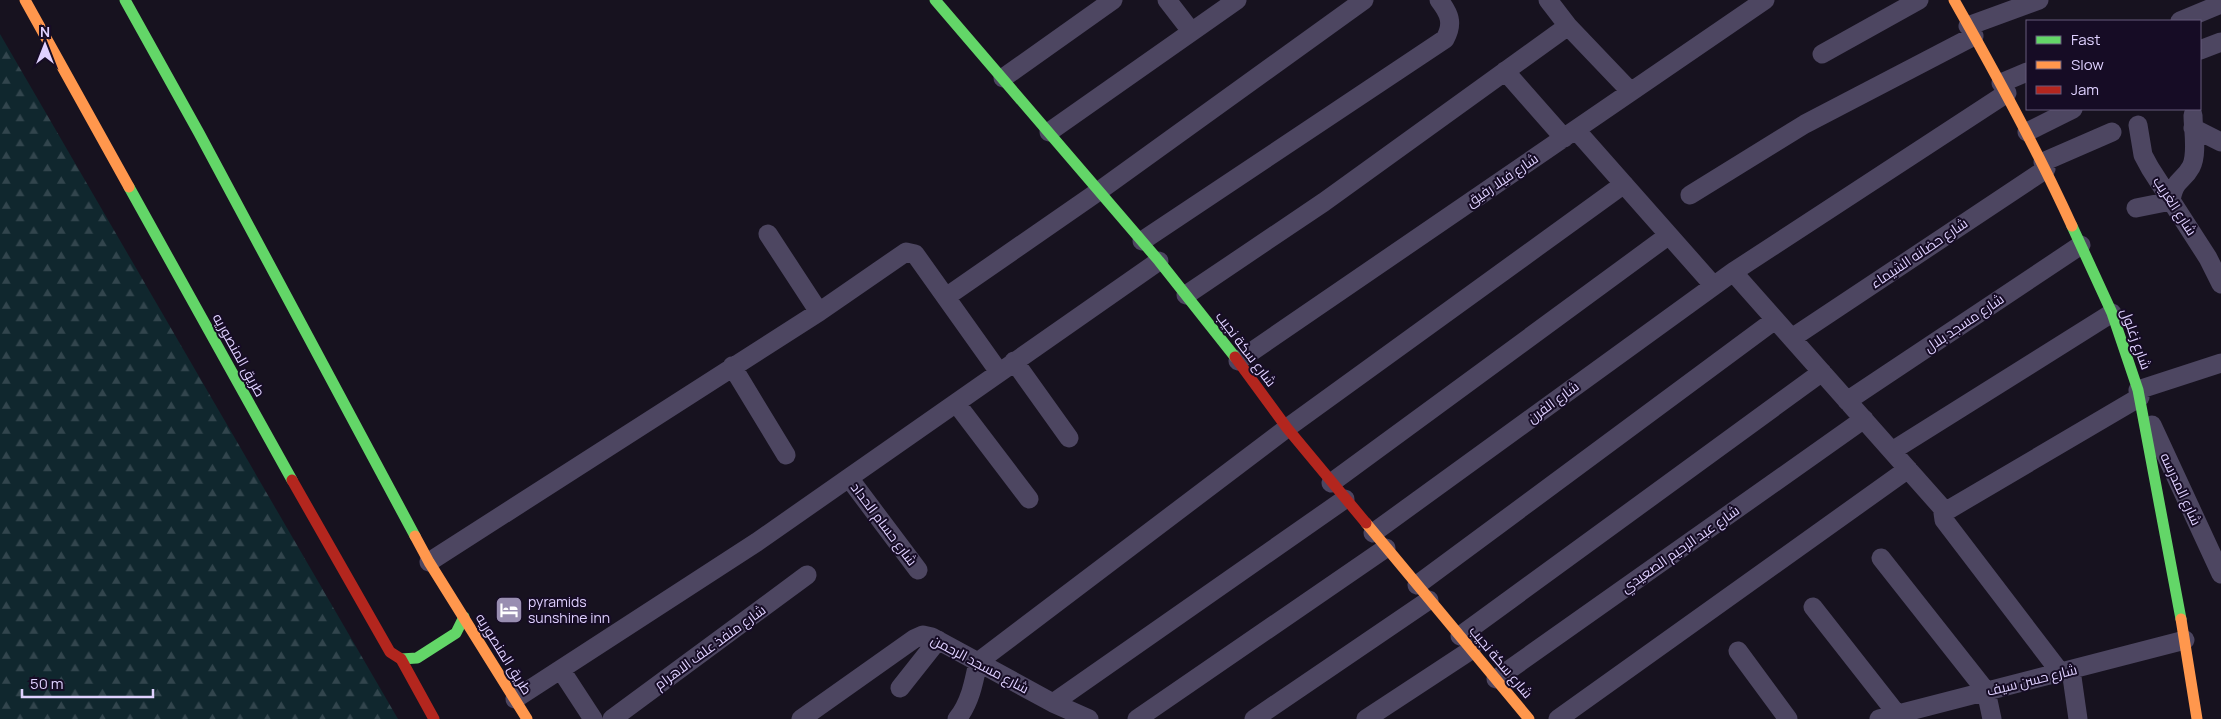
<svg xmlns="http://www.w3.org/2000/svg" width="2221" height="719" viewBox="0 0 2221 719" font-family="Manrope,Cairo,sans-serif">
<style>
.forest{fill:url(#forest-firs)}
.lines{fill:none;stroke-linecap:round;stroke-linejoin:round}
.street{stroke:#4d4661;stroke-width:19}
.fast{stroke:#63d668;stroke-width:11}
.slow{stroke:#ff974d;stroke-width:11}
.jam{stroke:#b3261e;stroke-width:11}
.labels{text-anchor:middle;stroke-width:4;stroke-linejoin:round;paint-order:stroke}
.street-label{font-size:14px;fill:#dfd1ff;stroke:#160c25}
.poi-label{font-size:14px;fill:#dfd1ff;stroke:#160c25;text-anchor:start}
</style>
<defs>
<pattern id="forest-firs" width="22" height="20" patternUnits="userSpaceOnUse" patternTransform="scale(1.25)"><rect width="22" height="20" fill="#10272e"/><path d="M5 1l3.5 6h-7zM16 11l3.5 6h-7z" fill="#32454d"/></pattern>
</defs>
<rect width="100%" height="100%" fill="#17121f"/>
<path class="forest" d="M 0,34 L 398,719 L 0,719 Z"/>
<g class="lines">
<path class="street" d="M 1167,0 L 1191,31
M 1548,0 L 1568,26 L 1631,92
M 2180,21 L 2221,4
M 1968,26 L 2039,0
M 2200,50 L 2221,42
M 1822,54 L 1919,0
M 1505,71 L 1564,138
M 1003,78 L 1113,0
M 2001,83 L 2027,72
M 2138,125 L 2143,155 L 2150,168 L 2208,258 L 2221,284
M 2193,128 L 2221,142
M 1576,130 L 1713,285
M 1049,132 L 1237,0
M 2027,132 L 2073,109
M 2043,162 L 2112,132
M 1690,195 L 1805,124 L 1974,36
M 2136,208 L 2171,201 C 2174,179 2183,182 2191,167 C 2198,154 2193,130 2193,115
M 768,234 L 819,312
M 1142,241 L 1445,39 C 1454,23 1449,13 1439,0
M 1733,272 L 1945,511
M 1186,295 L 1324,202 L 1568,26
M 946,297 L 1099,191 L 1364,0
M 1792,338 L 2046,169
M 1014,361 L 1069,438
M 1238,361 L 1765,0
M 732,366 L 786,455
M 2138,390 L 2221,363
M 1847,401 L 2081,245
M 956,403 L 1029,499
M 2152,425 L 2221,574
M 1892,451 L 2112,313
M 849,478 L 918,570
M 1331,483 L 1669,235
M 1373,533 L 1733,272 L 2007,93
M 1881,558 L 1986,691 L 1992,719
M 429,562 L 819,312 L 906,252 L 915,254 L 999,372
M 1417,585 L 1775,320
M 1813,607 L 1897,714
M 1460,636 L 1822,372
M 1738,651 L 1788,719
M 561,670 L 593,719
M 2071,670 L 2078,719
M 2060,672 L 1944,520 L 1943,513 L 2140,397
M 1496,679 L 1864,419
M 900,688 L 938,640
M 515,699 L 757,542 L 1159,261
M 1053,703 L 1345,499
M 612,719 L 807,575
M 801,719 L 914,639 L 923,635 L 932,637 L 1053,703 L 1089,719
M 957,719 C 970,703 974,682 978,662 L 1287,428 L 1624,184
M 1137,719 L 1386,548
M 1254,719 L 1429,600
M 1366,719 L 1471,650
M 1558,719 L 1908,469
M 1879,719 L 2185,640"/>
<path class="fast" d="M 125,0 L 199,133 L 415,536
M 935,0 L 1159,261 L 1235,357
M 129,187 L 292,480
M 2072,226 L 2112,313 L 2138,390 L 2181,619
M 401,659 L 417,658 L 456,633 L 464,617"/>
<path class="slow" d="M 25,0 L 129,187
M 1954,0 C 1996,74 2037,149 2072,226
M 1366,523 L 1529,719
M 415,536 L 429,562 L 527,719
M 2181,619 L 2197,719"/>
<path class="jam" d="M 1235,357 L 1287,428 L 1366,523
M 292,480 L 390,652 L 401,659 L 434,719"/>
</g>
<defs>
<g id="hotel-square" transform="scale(1.4375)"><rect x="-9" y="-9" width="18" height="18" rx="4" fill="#998eb1" stroke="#160c25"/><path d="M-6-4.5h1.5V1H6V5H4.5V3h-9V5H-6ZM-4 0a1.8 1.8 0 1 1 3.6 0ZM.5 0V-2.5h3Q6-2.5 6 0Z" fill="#fff"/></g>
</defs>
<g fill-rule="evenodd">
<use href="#hotel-square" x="509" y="610"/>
</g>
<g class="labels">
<g class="street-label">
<text transform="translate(1502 180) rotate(-34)" y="5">شارع فيلا رفيق</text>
<text transform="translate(2175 206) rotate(57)" y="5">شارع الغريب</text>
<text transform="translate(1919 253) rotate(-34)" y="5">شارع حضانه الشيماء</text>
<text transform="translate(1964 323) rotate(-34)" y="5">شارع مسجد بلال</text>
<text transform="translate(2136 339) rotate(70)" y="5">شارع زغلول</text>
<text transform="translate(1246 349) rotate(53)" y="5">شارع سكة نجيب</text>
<text transform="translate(239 355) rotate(61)" y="5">طريق المنصوريه</text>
<text transform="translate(1553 402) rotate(-36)" y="5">شارع الفرن</text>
<text transform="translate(2181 489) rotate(65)" y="5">شارع المدرسه</text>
<text transform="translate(884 524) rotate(53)" y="5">شارع حسام الحداد</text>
<text transform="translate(1680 549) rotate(-35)" y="5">شارع عبد الرحيم الصعيدي</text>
<text transform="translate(710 647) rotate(-36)" y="5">شارع منفذ علف الاهرام</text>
<text transform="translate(504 654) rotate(58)" y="5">طريق المنصوريه</text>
<text transform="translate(1501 662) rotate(50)" y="5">شارع سكة نجيب</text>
<text transform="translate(980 664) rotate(28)" y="5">شارع مسجد الرحمن</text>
<text transform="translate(2032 680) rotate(-14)" y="5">شارع حسن سيف</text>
</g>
<g class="poi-label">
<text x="528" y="607">pyramids<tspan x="528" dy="16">sunshine inn</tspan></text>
</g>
</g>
<rect x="2026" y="20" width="175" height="90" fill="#160c25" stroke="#665b7c"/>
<rect x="2036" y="36" width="25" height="8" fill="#63d668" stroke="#665b7c"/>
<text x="2071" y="45" font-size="15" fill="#dfd1ff">Fast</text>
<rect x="2036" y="61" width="25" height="8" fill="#ff974d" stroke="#665b7c"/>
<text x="2071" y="70" font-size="15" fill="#dfd1ff">Slow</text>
<rect x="2036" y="86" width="25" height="8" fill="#b3261e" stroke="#665b7c"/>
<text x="2071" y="95" font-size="15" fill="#dfd1ff">Jam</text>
<g transform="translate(45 45)" stroke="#160c25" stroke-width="4" paint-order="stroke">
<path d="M0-4L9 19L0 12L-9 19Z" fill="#dfd1ff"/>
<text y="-8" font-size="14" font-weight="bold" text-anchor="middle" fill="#dfd1ff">N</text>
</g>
<path d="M22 689v8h131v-8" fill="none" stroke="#dfd1ff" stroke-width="2.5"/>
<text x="30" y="689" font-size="15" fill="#dfd1ff" stroke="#160c25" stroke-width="4" paint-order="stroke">50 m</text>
</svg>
